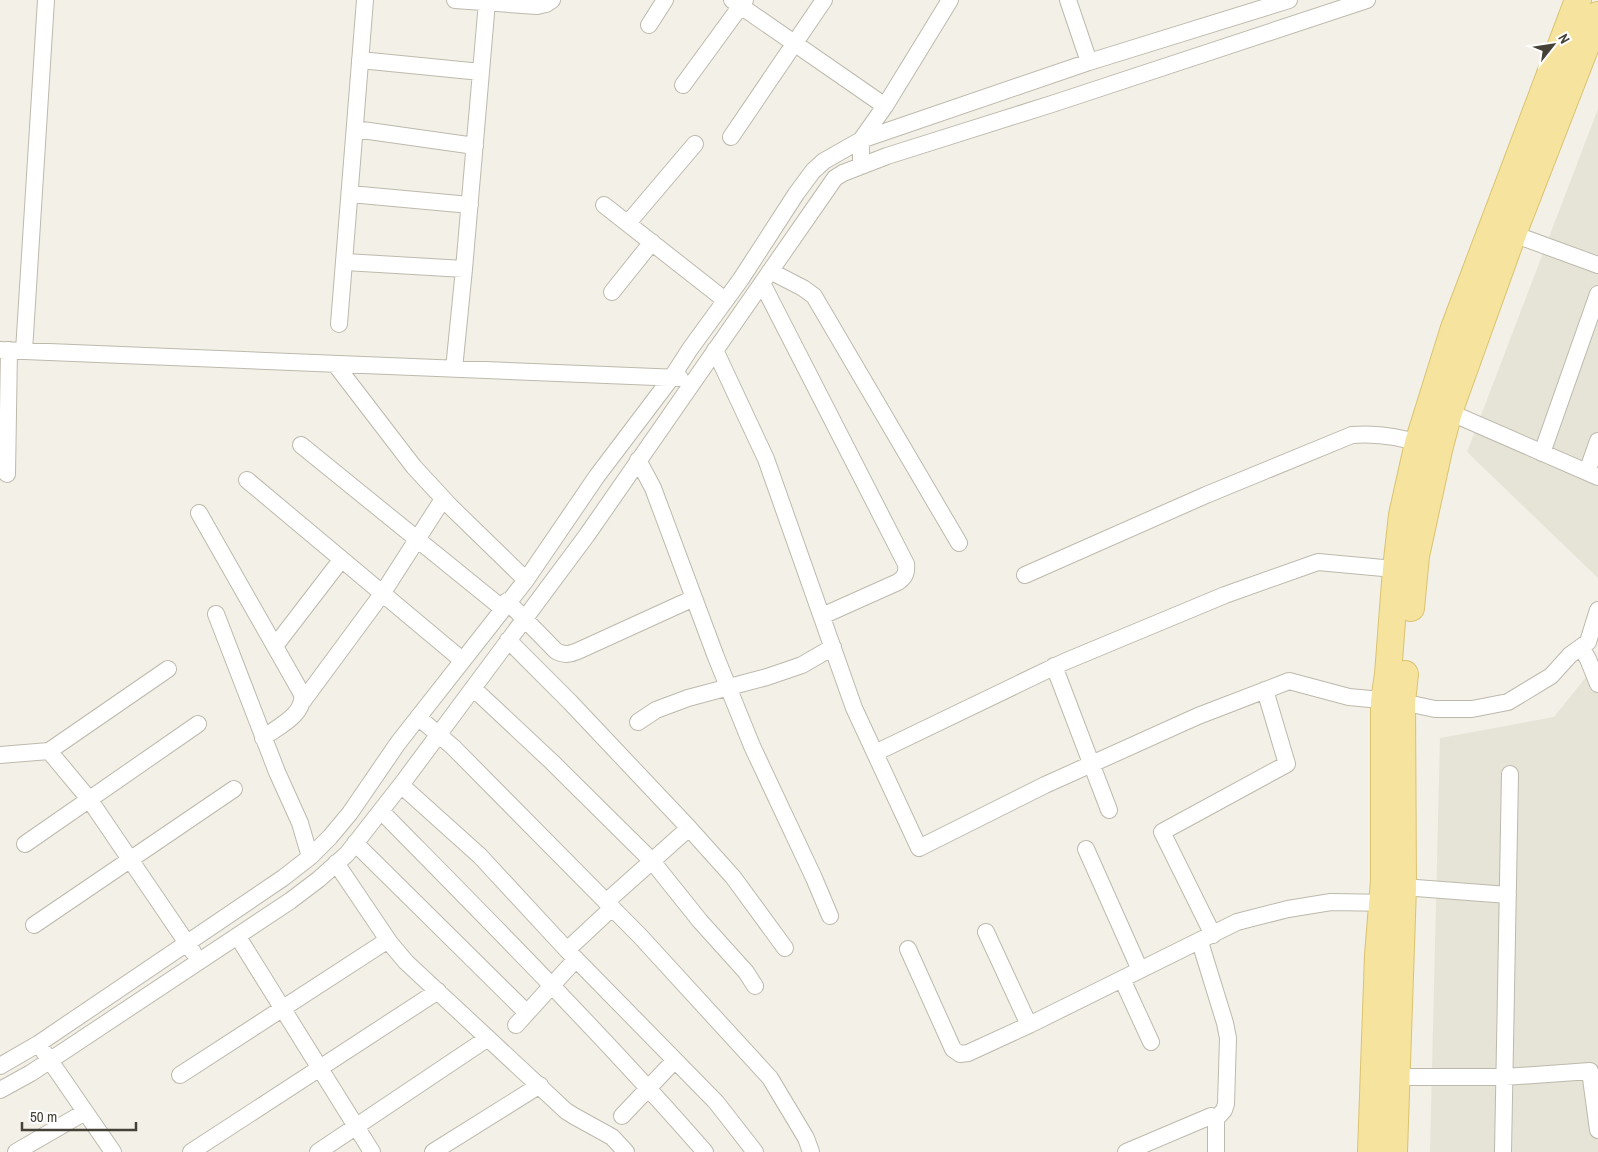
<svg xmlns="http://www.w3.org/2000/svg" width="1598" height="1152" viewBox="0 0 1598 1152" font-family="'Archivo Narrow',sans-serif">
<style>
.residential{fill:#e6e3d7}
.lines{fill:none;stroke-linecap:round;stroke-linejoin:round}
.minor-casing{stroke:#bdb9ac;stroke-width:18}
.primary-casing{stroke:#dac36f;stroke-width:28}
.minor{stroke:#fff;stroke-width:16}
.primary{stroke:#f6e49e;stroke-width:26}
</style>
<rect width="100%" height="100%" fill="#f3f0e8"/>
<path class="residential" d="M 1598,109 L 1598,578 L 1467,452 Z
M 1598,662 L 1598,1152 L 1430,1152 L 1440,738 L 1554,717 Z"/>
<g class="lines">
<g class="minor-casing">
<path id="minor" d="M 455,0 L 537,6 L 546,4 L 552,0
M 732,0 L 885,106
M 1068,0 L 1089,62
M 649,25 L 665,0
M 360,60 L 481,72
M 683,85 L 745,0
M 355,129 L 475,146
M 731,137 L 824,0
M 861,166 L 861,140 L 885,106 L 950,0
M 350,194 L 470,205
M 604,205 L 725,300
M 628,223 L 695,144
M 1505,231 L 1598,265
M 345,262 L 464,269
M 770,271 L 803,288 L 814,296 L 959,543
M 762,283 L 906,564 C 907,573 905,577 898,582 L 822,616
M 612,292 L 652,242
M 339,324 L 365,0
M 0,350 L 680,378
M 715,350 L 766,459 L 854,708 L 919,848 L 1045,785 L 1198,716 L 1289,681 L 1349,697 L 1402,702 L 1435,709 L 1472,709 L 1508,702 L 1551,676 L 1570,655 L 1588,642 L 1598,610
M 24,351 L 46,0
M 335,364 L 414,467 L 451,507 L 526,580
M 454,369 L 464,269 L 487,2
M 1449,412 L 1598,477
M 301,445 L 502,608
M 1542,453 L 1598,294
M 638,460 L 653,488 L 716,657 L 752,746 L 814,878 L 830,916
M 1587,472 L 1598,441
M 7,474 L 9,350
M 247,480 L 462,660
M 199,513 L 302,694 C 305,715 277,727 263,738
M 1025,575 L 1206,495 L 1352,435 C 1376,433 1402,437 1425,445
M 507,601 L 556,651 C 565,656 571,654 580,650 L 694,598
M 216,614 L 277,772 L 300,823 L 310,857
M 508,640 L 570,702 L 689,828 L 733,877 L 785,948
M 275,646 L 341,560
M 1581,647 L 1588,659 L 1598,684
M 1054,666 L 1109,810
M 168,669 L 49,751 L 89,799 L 193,952
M 473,688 L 552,762 L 652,861 L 700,921 L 746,972 L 755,986
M 303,701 L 382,594 L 443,499
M 418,717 L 453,747 L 640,936 L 770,1078 L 806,1138 L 811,1152
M 638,722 L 656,710 L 688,698 L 767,677 L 802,665 L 833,647
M 875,753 L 1064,662 L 1225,595 L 1318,562 L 1405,570
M 0,755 L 49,751
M 401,785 L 480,856 L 567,950 L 716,1102 L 755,1152
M 381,811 C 491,923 602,1034 705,1152
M 355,843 L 527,1013
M 25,844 L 198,724
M 1086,849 L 1140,970
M 336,863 L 390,943 L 406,962 L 566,1111 L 574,1116 L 612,1137 L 626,1152
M 1403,887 L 1508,895
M 606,902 L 689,828
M 34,925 L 234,789
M 986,932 L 1029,1025
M 1213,935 L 1162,832 L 1287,764 L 1265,690
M 238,937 L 372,1152
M 1200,942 L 1225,1023 L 1228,1038 L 1226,1104 L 1224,1110 L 1216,1119
M 908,949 L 953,1049 L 960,1054 L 968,1053 L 1029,1025 L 1237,922 L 1288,909 L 1331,902 L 1391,903
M 567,950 L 612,908
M 1122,979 L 1151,1042
M 516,1025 L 576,959
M 44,1052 L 113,1152
M 0,1066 L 38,1044 L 283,878 L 310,857 L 330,837 L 350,813 L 398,743 L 526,580 L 597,476 L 672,377 L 690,349 L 741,279 L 796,194 L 813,171 L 824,161 L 861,140 L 1089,62 L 1289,0
M 180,1075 L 388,940
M 1388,1077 L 1505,1077 L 1590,1071 L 1598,1130
M 0,1090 L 31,1073 L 290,901 L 319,879 L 347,854 L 401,785 L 587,535 L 835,178 L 843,173 L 887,156 L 1055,103 L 1367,0
M 622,1116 L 675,1060
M 16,1152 L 85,1112
M 191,1152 L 438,991
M 318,1152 L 488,1038
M 433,1152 L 540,1085
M 1126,1152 L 1211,1116 L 1216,1119 L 1216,1152
M 1503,1152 L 1510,774"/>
</g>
<g class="primary-casing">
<path id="primary" d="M 1411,608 L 1416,556 L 1439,450 L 1449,412 L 1513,234 L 1598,15
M 1371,1152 L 1378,955 L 1384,881 L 1384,701 L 1388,674 L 1396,569 L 1402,515 L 1418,443 L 1454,328 L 1578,0
M 1394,1152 L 1403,887 L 1402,702 L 1405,674"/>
</g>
<use href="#minor" class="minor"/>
<use href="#primary" class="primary"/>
</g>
<g transform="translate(1553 45) rotate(60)" stroke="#ffffff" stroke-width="4" paint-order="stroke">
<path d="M0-4L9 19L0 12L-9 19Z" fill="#464137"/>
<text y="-8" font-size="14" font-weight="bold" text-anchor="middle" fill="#464137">N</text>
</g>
<path d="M22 1122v8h114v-8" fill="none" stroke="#464137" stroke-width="2.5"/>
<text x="30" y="1122" font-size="15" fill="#464137" stroke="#ffffff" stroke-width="4" paint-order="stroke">50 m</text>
</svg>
